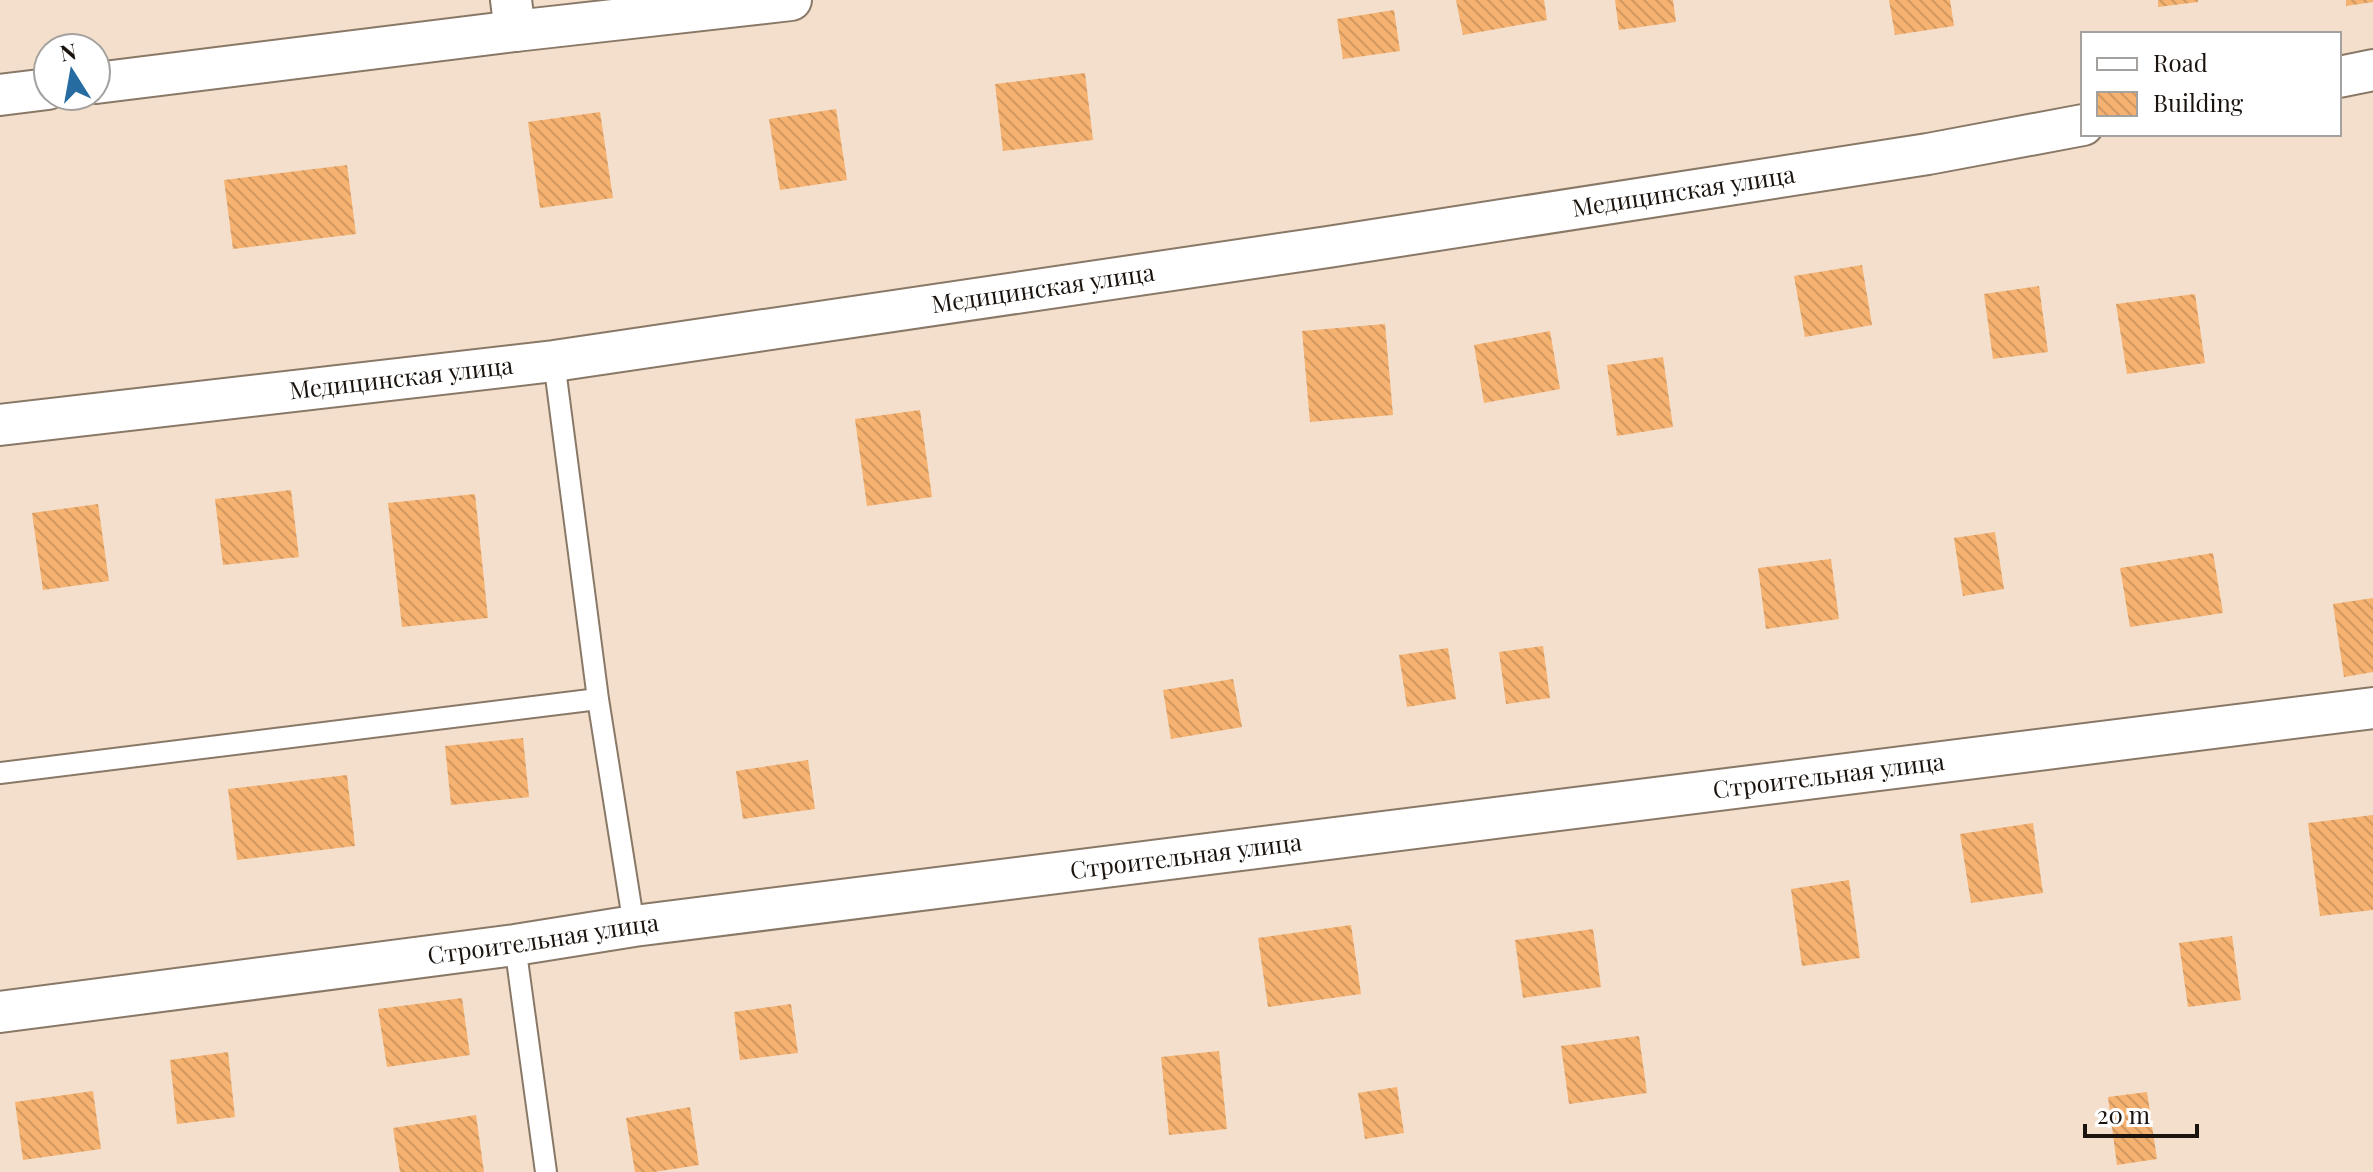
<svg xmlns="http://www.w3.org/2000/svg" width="2373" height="1172" viewBox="0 0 2373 1172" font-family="'Playfair Display',serif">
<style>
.building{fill:url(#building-back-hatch)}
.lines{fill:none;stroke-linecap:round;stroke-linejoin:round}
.lane-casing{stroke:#8a7867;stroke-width:24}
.street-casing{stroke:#8a7867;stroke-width:44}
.lane{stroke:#fff;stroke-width:20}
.street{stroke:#fff;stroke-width:40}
.labels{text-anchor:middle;stroke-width:6;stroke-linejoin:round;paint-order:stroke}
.street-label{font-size:24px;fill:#1b140e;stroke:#fff}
</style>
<defs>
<pattern id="building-back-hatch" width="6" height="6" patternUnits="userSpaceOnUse" patternTransform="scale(2)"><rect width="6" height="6" fill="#f5b270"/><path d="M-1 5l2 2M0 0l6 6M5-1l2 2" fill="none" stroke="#d19860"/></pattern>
</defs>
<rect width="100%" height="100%" fill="#f4dfcc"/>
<path class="building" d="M 1456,0 L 1544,0 L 1547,20 L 1463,35 Z
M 1615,0 L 1673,0 L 1676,22 L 1619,30 Z
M 1889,0 L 1950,0 L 1954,26 L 1895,35 Z
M 2158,0 L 2198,0 L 2198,2 L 2158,7 Z
M 2346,0 L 2373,0 L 2373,2 L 2346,6 Z
M 1394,10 L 1400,51 L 1343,59 L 1337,19 Z
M 1085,73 L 1093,140 L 1003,151 L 995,84 Z
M 836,109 L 847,180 L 780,190 L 769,119 Z
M 600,112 L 613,198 L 540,208 L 528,122 Z
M 347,165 L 356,234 L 233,249 L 224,180 Z
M 1862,265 L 1872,325 L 1805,337 L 1794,276 Z
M 2039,286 L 2048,352 L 1993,359 L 1984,294 Z
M 2195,294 L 2205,363 L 2127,374 L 2116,304 Z
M 1385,324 L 1393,415 L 1310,422 L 1302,331 Z
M 1550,331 L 1560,389 L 1484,403 L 1474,345 Z
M 1663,357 L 1673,427 L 1617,436 L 1607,365 Z
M 920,410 L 932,497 L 867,506 L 855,419 Z
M 291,490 L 299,557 L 223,565 L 215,499 Z
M 475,494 L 488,618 L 402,627 L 388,503 Z
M 98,504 L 109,581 L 43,590 L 32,513 Z
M 1995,532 L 2004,589 L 1963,596 L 1954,538 Z
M 2213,553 L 2223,613 L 2130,627 L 2120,568 Z
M 1831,559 L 1839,619 L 1766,629 L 1758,568 Z
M 2373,598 L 2373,672 L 2344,677 L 2333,604 Z
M 1543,646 L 1550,698 L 1506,704 L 1499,652 Z
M 1448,648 L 1456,699 L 1407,707 L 1399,655 Z
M 1233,679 L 1242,727 L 1171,739 L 1163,690 Z
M 523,738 L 529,797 L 451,805 L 445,746 Z
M 808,760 L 815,809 L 743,819 L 736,771 Z
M 347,775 L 355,846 L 237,860 L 228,789 Z
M 2373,815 L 2373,910 L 2320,916 L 2308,823 Z
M 2033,823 L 2043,893 L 1971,903 L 1960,834 Z
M 1849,880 L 1860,958 L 1802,966 L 1791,889 Z
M 1351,925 L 1361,994 L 1268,1007 L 1258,938 Z
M 1593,929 L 1601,987 L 1523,998 L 1515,940 Z
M 2232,936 L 2241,1000 L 2188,1007 L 2179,943 Z
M 462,998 L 470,1055 L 387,1067 L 378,1009 Z
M 791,1004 L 798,1053 L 740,1060 L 734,1012 Z
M 1639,1036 L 1647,1093 L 1569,1104 L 1561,1046 Z
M 1219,1051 L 1227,1129 L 1169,1135 L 1161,1057 Z
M 228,1052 L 235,1117 L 177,1124 L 170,1060 Z
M 1397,1087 L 1404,1133 L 1365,1139 L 1358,1093 Z
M 93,1091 L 101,1149 L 23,1160 L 15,1102 Z
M 2147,1092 L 2157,1159 L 2117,1165 L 2108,1097 Z
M 690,1107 L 699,1165 L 654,1172 L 635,1172 L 626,1118 Z
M 476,1115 L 484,1172 L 400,1172 L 393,1128 Z"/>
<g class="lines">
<g class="lane-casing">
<path id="lane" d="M 554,361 L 598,699 L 634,926
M 0,773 L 598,699
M 515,945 L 546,1172"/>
</g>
<g class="street-casing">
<g id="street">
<path d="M 511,0 L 515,31 L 791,0"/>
<path d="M 2339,77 L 2373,70"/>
<path d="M 96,83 L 515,31"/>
<path d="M 0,95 L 48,89"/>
<path id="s1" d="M 0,425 L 554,361 L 1328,247 L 1928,154 L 2083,125"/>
<path id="s2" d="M 0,1012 L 515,945 L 634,926 L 2373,708"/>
</g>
</g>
<use href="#lane" class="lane"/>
<use href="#street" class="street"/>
</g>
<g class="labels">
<g class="street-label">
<text dy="8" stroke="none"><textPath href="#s1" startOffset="1700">Медицинская улица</textPath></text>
<text dy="8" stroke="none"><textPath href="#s1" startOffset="1052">Медицинская улица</textPath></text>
<text dy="8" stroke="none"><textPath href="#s1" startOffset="404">Медицинская улица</textPath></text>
<text dy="8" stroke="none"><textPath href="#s2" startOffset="1844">Строительная улица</textPath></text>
<text dy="8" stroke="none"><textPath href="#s2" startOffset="1196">Строительная улица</textPath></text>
<text dy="8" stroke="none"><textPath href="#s2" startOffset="548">Строительная улица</textPath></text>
</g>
</g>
<rect x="2081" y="32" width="260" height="104" fill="#ffffff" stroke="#a4a19f" stroke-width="2"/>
<rect x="2097" y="58" width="40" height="12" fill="#ffffff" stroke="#a4a19f" stroke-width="2"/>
<text x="2153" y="72" font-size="24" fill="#1b140e">Road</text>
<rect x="2097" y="92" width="40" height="24" fill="url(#building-back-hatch)" stroke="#a4a19f" stroke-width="2"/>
<text x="2153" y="112" font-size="24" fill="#1b140e">Building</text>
<g transform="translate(72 72) rotate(349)"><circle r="38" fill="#ffffff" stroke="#a4a19f" stroke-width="2"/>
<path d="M0-6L14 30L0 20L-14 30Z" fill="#266ca1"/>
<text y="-12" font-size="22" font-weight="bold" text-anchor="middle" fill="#1b140e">N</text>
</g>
<path d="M2085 1124v12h112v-12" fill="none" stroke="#1b140e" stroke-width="4"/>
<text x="2097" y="1124" font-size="24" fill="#1b140e" stroke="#ffffff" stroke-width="6" paint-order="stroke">20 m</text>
</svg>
